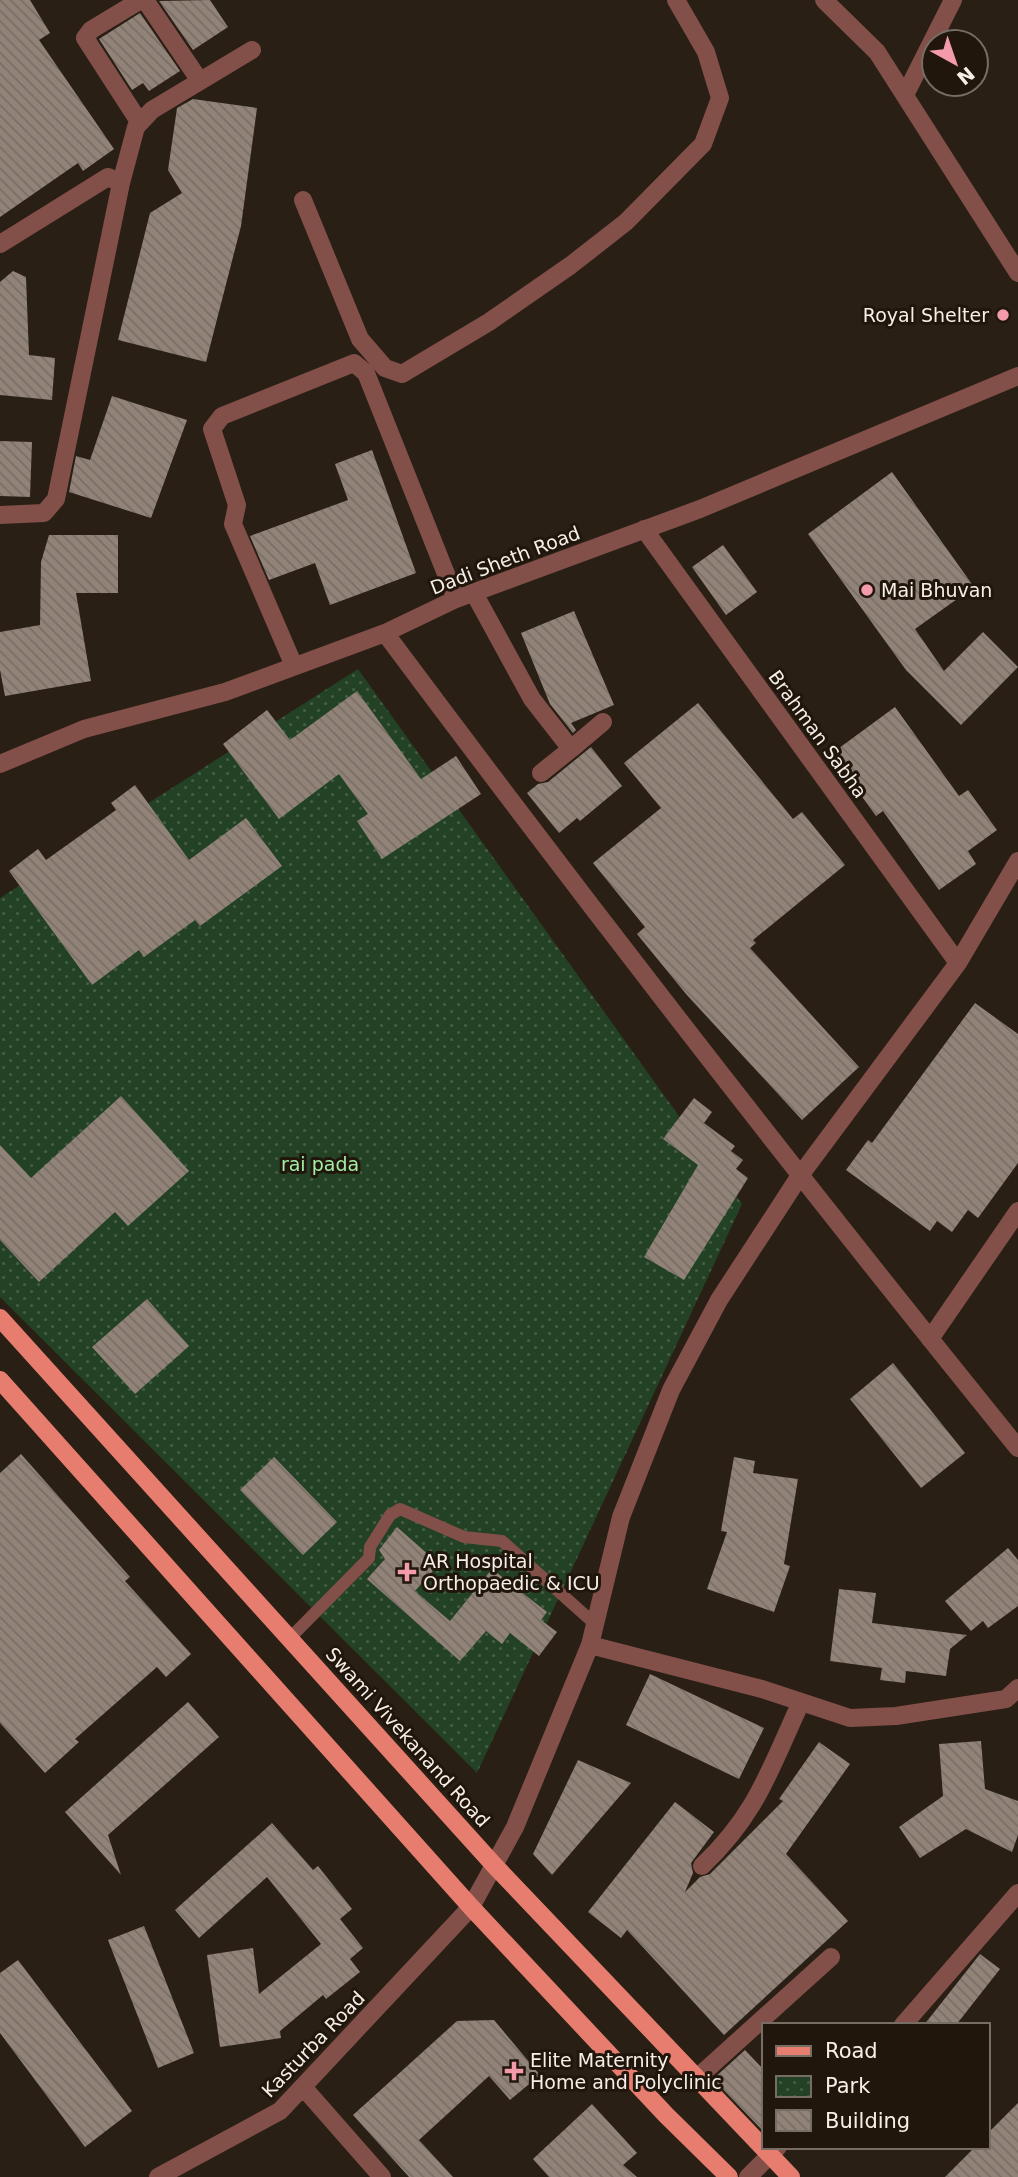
<svg xmlns="http://www.w3.org/2000/svg" width="1018" height="2177" viewBox="0 0 1018 2177" font-family="'DejaVu Sans',sans-serif">
<style>
.park{fill:url(#park-dots)}
.building{fill:url(#building-back-hatch)}
.lines{fill:none;stroke-linecap:round;stroke-linejoin:round}
.lane{stroke:#835049;stroke-width:12}
.street{stroke:#835049;stroke-width:18}
.primary{stroke:#e67d6f;stroke-width:18}
.poi-dot{fill:#f39aab;stroke:#20160c;stroke-width:2.5}
.labels{text-anchor:middle;stroke-width:6;stroke-linejoin:round;paint-order:stroke}
.poi-label{font-size:19px;fill:#f6efe8;stroke:#20160c;text-anchor:start}
.street-label{font-size:19px;fill:#f6efe8;stroke:#20160c}
.park-label{font-size:19px;fill:#a2eda3;stroke:#20160c}
</style>
<defs>
<pattern id="park-dots" width="8" height="8" patternUnits="userSpaceOnUse" patternTransform="scale(1.75)"><rect width="8" height="8" fill="#234124"/><path d="M2 2h.1M6 6h.1" fill="none" stroke="#445d44" stroke-width="1.8" stroke-linecap="round"/></pattern>
<pattern id="building-back-hatch" width="6" height="6" patternUnits="userSpaceOnUse" patternTransform="scale(1.75)"><rect width="6" height="6" fill="#928379"/><path d="M-1 5l2 2M0 0l6 6M5-1l2 2" fill="none" stroke="#796e67"/></pattern>
</defs>
<rect width="100%" height="100%" fill="#291f15"/>
<path class="park" d="M 358,669 L 742,1204 L 477,1773 L 0,1297 L 0,898 Z"/>
<path class="building" d="M 0,0 L 30,0 L 50,33 L 39,40 L 114,149 L 83,171 L 78,163 L 0,217 Z
M 210,0 L 228,27 L 193,50 L 159,1 Z
M 140,13 L 180,71 L 149,91 L 143,83 L 132,90 L 99,39 Z
M 193,99 L 257,108 L 241,226 L 206,362 L 118,340 L 150,213 L 182,193 L 168,170 L 177,108 Z
M 13,271 L 26,277 L 29,355 L 55,358 L 52,400 L 0,395 L 0,282 Z
M 112,396 L 187,420 L 151,518 L 69,492 L 76,456 L 90,460 Z
M 0,441 L 32,442 L 30,497 L 0,496 Z
M 372,450 L 416,573 L 330,605 L 315,563 L 269,580 L 250,536 L 348,500 L 335,464 Z
M 892,472 L 974,587 L 915,629 L 944,671 L 983,632 L 1018,667 L 961,725 L 906,670 L 808,534 Z
M 49,535 L 118,535 L 118,593 L 76,593 L 91,681 L 5,696 L 0,670 L 0,632 L 40,625 L 41,562 Z
M 723,545 L 757,592 L 726,615 L 692,567 Z
M 574,611 L 614,705 L 571,723 L 576,730 L 573,733 L 550,704 L 521,633 Z
M 357,691 L 421,779 L 456,756 L 481,794 L 382,859 L 357,821 L 368,814 L 339,774 L 279,819 L 223,744 L 267,710 L 290,740 Z
M 698,703 L 793,819 L 802,812 L 845,865 L 753,940 L 756,943 L 750,948 L 859,1067 L 802,1120 L 686,994 L 637,934 L 645,927 L 593,863 L 661,808 L 624,763 Z
M 895,707 L 959,796 L 968,790 L 997,830 L 968,851 L 976,864 L 939,890 L 883,811 L 876,816 L 831,754 Z
M 591,747 L 622,786 L 580,821 L 577,818 L 559,833 L 527,793 L 538,784 L 548,782 Z
M 135,785 L 189,860 L 246,818 L 282,866 L 200,926 L 195,920 L 144,957 L 139,950 L 92,985 L 9,871 L 38,849 L 46,860 L 116,810 L 111,803 Z
M 975,1003 L 1018,1034 L 1018,1163 L 978,1218 L 968,1210 L 952,1232 L 937,1221 L 930,1231 L 846,1170 L 868,1140 L 872,1143 Z
M 121,1096 L 189,1171 L 128,1226 L 115,1212 L 39,1282 L 0,1240 L 0,1145 L 31,1178 Z
M 694,1098 L 712,1112 L 704,1123 L 735,1146 L 731,1151 L 743,1160 L 736,1169 L 748,1178 L 684,1280 L 644,1257 L 698,1165 L 663,1139 Z
M 147,1299 L 189,1346 L 135,1394 L 92,1347 Z
M 893,1363 L 965,1453 L 921,1488 L 850,1399 Z
M 21,1454 L 130,1577 L 125,1581 L 191,1654 L 166,1677 L 157,1667 L 75,1739 L 79,1742 L 45,1773 L 0,1723 L 0,1473 Z
M 274,1457 L 337,1522 L 303,1555 L 240,1490 Z
M 734,1457 L 755,1461 L 753,1473 L 798,1479 L 784,1564 L 790,1566 L 774,1612 L 707,1589 L 727,1532 L 721,1531 Z
M 397,1527 L 439,1564 L 415,1591 L 450,1621 L 492,1569 L 547,1612 L 541,1620 L 557,1632 L 539,1656 L 510,1633 L 502,1644 L 486,1631 L 460,1661 L 367,1579 L 385,1559 L 379,1550 Z
M 1008,1548 L 1018,1560 L 1018,1606 L 988,1628 L 983,1621 L 971,1631 L 945,1601 Z
M 839,1589 L 876,1593 L 872,1623 L 967,1635 L 950,1649 L 946,1676 L 906,1671 L 905,1683 L 880,1680 L 882,1668 L 830,1661 Z
M 650,1674 L 764,1728 L 739,1779 L 626,1725 Z
M 188,1702 L 219,1737 L 108,1835 L 121,1875 L 65,1812 Z
M 981,1741 L 985,1789 L 1018,1801 L 1018,1835 L 1012,1852 L 966,1829 L 920,1858 L 899,1827 L 943,1796 L 939,1744 Z
M 819,1742 L 850,1764 L 786,1854 L 848,1921 L 724,2035 L 627,1930 L 621,1938 L 588,1912 L 675,1802 L 714,1832 L 691,1863 L 693,1873 L 685,1892 L 700,1877 L 710,1874 L 783,1801 L 779,1799 Z
M 578,1760 L 631,1783 L 552,1875 L 533,1854 Z
M 272,1823 L 313,1870 L 318,1866 L 352,1909 L 340,1919 L 363,1948 L 350,1959 L 360,1972 L 326,1999 L 323,1995 L 280,2031 L 281,2038 L 220,2047 L 207,1955 L 253,1948 L 259,1994 L 321,1944 L 267,1877 L 199,1938 L 175,1910 Z
M 144,1926 L 194,2053 L 158,2068 L 108,1940 Z
M 980,1954 L 1000,1969 L 956,2025 L 924,2025 Z
M 18,1960 L 132,2111 L 85,2147 L 0,2033 L 0,1973 Z
M 494,2020 L 540,2075 L 510,2100 L 489,2076 L 419,2140 L 453,2177 L 409,2177 L 353,2115 L 457,2021 Z
M 745,2050 L 764,2070 L 764,2132 L 713,2079 Z
M 1018,2103 L 1018,2177 L 945,2177 L 975,2147 L 988,2147 L 988,2133 Z
M 592,2104 L 637,2153 L 623,2165 L 637,2177 L 549,2177 L 533,2159 Z"/>
<g class="lines">
<path class="lane" d="M 291,1637 L 369,1558 L 370,1547 L 390,1515 L 400,1509 L 464,1537 L 502,1541 L 595,1624"/>
<path class="street" d="M 824,0 L 877,52 L 1018,273
M 905,95 L 953,0
M 140,123 L 85,38 L 91,30 L 139,1 L 147,3 L 200,81
M 121,183 L 136,127 L 152,110 L 252,50
M 303,200 L 360,339 L 385,368 L 402,374 L 489,322 L 571,265 L 626,222 L 703,144 L 720,98 L 706,52 L 676,0
M 0,244 L 108,177 L 121,183 L 56,499 L 44,513 L 0,515
M 644,529 L 958,963
M 474,593 L 532,699 L 571,749 L 603,722
M 385,633 C 591,909 801,1180 1018,1448
M 294,666 L 233,524 L 237,505 L 212,429 L 222,416 L 354,363 L 366,373 L 456,599
M 0,764 L 84,729 L 225,692 L 385,633 L 456,599 L 700,509 L 1018,376
M 541,773 L 571,749
M 930,1339 L 1018,1211
M 590,1645 L 762,1689 L 850,1718 L 896,1716 L 1006,1699 L 1018,1688
M 702,1866 C 757,1814 770,1769 801,1702
M 903,2025 L 1018,1893
M 697,2078 L 831,1957
M 303,2087 L 382,2177
M 158,2177 L 280,2111 L 471,1907 L 515,1827 L 590,1645 L 621,1517 L 671,1390 L 719,1300 L 799,1177 L 958,963 L 1018,861
M 748,2177 L 778,2147"/>
<path class="primary" d="M 0,1318 L 494,1865 L 791,2177
M 0,1380 L 471,1907 L 666,2115 L 729,2177"/>
</g>
<g class="poi-dot">
<circle cx="1003" cy="315" r="7"/>
<circle cx="867" cy="590" r="7"/>
<path d="M403.5 1561.5h7v7h7v7h-7v7h-7v-7h-7v-7h7z"/>
<path d="M510.5 2060.5h7v7h7v7h-7v7h-7v-7h-7v-7h7z"/>
</g>
<g class="labels">
<g class="poi-label">
<text x="989" y="322" text-anchor="end">Royal Shelter</text>
<text x="881" y="597">Mai Bhuvan</text>
<text x="423" y="1568">AR Hospital<tspan x="423" dy="22">Orthopaedic &amp; ICU</tspan></text>
<text x="530" y="2067">Elite Maternity<tspan x="530" dy="22">Home and Polyclinic</tspan></text>
</g>
<g class="street-label">
<text transform="translate(505 560) rotate(-21)" y="7">Dadi Sheth Road</text>
<text transform="translate(818 734) rotate(54)" y="7">Brahman Sabha</text>
<text transform="translate(408 1737) rotate(48)" y="7">Swami Vivekanand Road</text>
<text transform="translate(313 2044) rotate(-46)" y="7">Kasturba Road</text>
</g>
<g class="park-label">
<text x="320" y="1171">rai pada</text>
</g>
</g>
<rect x="762" y="2023" width="228" height="126" fill="#20160c" stroke="#766d64" stroke-width="2"/>
<rect x="776" y="2046" width="35" height="10" fill="#e67d6f" stroke="#766d64" stroke-width="2"/>
<text x="825" y="2058" font-size="21" fill="#f6efe8">Road</text>
<rect x="776" y="2076" width="35" height="21" fill="url(#park-dots)" stroke="#766d64" stroke-width="2"/>
<text x="825" y="2093" font-size="21" fill="#f6efe8">Park</text>
<rect x="776" y="2110" width="35" height="21" fill="url(#building-back-hatch)" stroke="#766d64" stroke-width="2"/>
<text x="825" y="2128" font-size="21" fill="#f6efe8">Building</text>
<g transform="translate(955 63) rotate(140)"><circle r="33" fill="#20160c" stroke="#766d64" stroke-width="2"/>
<path d="M0-5L12 26L0 18L-12 26Z" fill="#f39aab"/>
<text y="-10" font-size="19" font-weight="bold" text-anchor="middle" fill="#f6efe8">N</text>
</g>
</svg>
